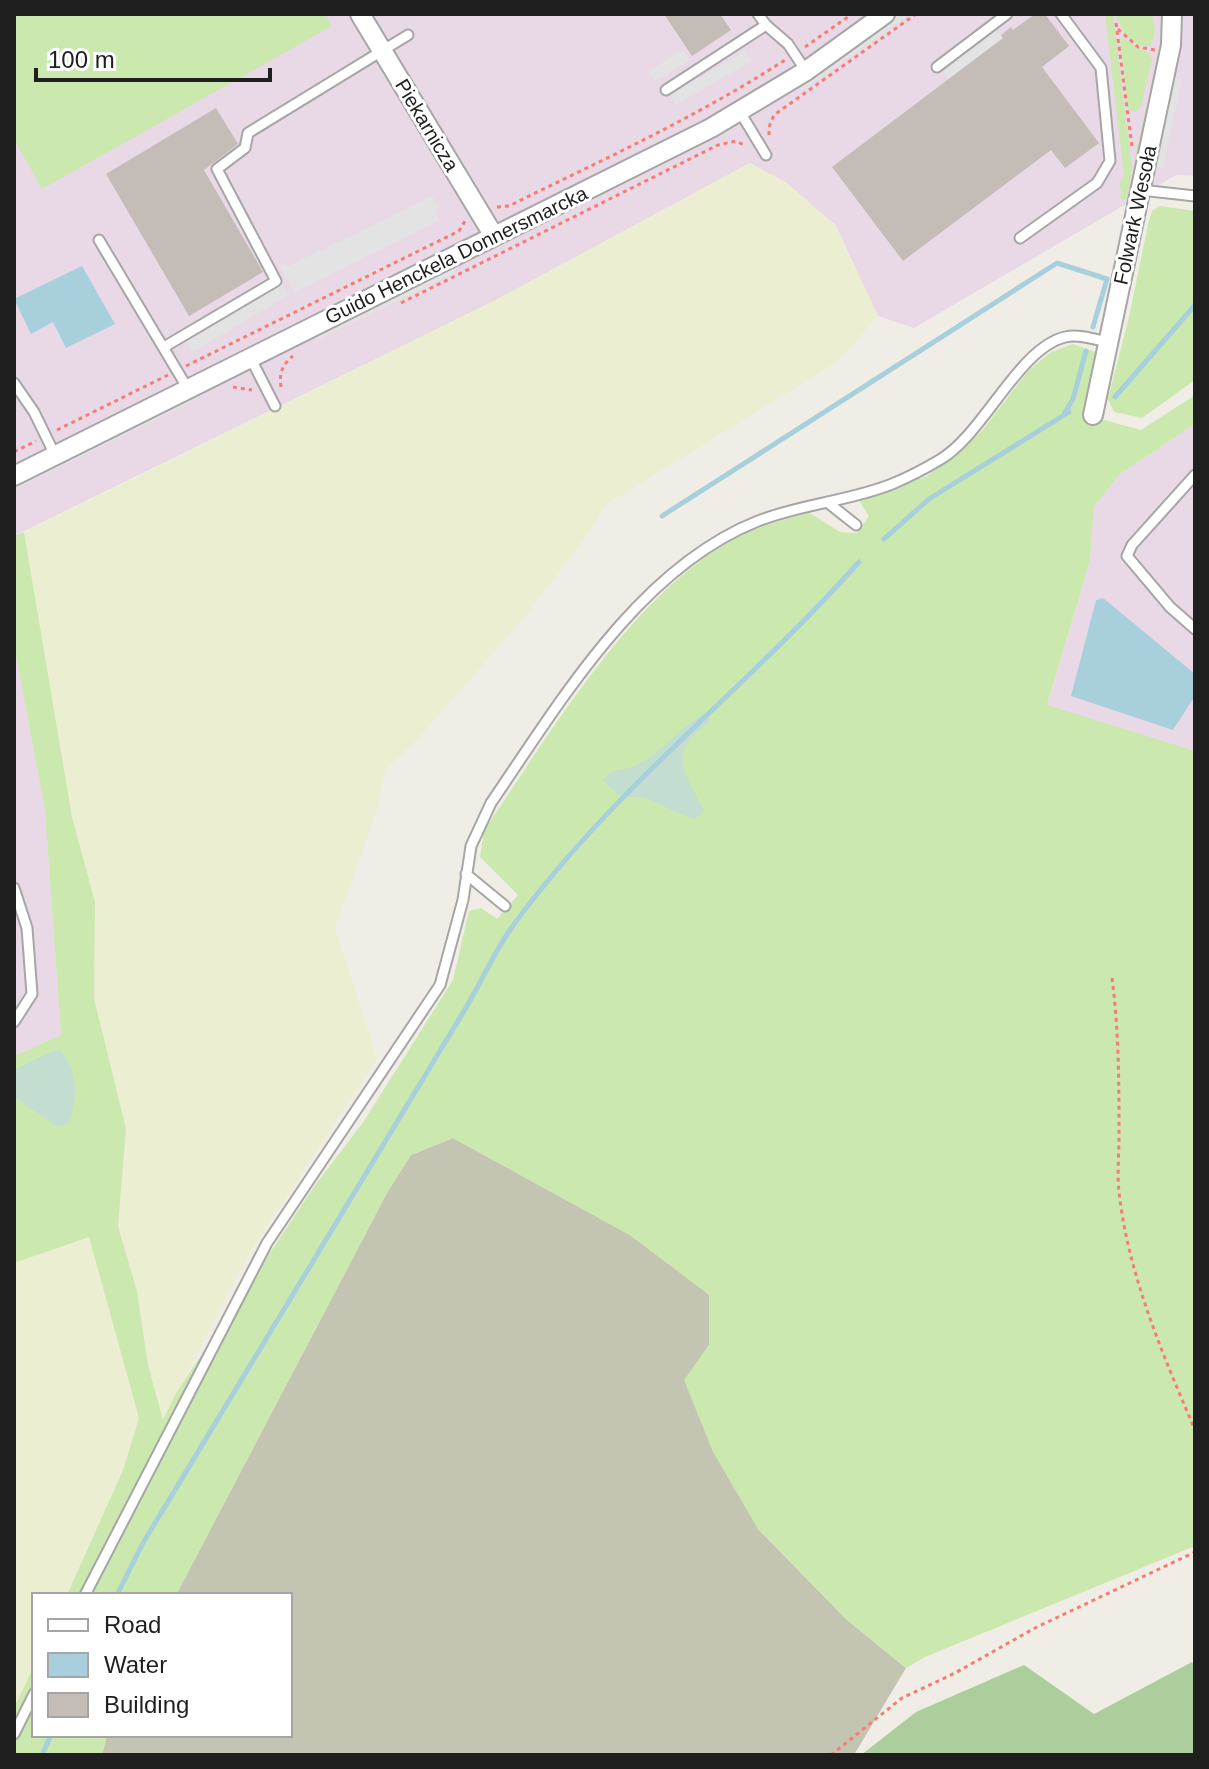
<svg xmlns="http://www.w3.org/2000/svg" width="1209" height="1769" viewBox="0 0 1209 1769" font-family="Arial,sans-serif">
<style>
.industrial{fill:#e9d8e6}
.construction{fill:#c4c4b2}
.farmland{fill:#eceed2}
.grass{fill:#cbe8ae}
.forest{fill:#abce9c}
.wetland{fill:#c4ddd1}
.parking{fill:#e3e3e3}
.water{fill:#a8d0dc}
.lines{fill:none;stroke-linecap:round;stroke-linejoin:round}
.stream{stroke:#a8d0dc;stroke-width:5}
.building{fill:#c4bcb6}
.lane-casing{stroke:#a6a6a6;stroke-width:13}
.street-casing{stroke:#a6a6a6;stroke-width:22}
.path{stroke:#f57e72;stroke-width:3;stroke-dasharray:4 4;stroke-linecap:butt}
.lane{stroke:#fff;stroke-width:9}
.street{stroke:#fff;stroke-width:18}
.labels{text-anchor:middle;stroke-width:6;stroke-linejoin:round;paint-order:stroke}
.street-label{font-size:20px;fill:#1f1f1f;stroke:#fff}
</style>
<rect width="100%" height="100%" fill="#f0ede6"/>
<path class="industrial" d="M 14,14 L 1195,14 L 1195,176 L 1176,175 L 914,328 L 878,316 L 835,224 L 750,163 L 494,301 L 14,536 Z
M 1195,424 L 1195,751 L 1047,706 L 1090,561 L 1094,507 L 1120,474 Z
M 14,645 L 45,809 L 61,1035 L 14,1056 Z"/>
<path class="construction" d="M 453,1138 L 630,1235 L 710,1295 L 709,1345 L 685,1380 L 758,1529 L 846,1619 L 906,1668 L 854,1755 L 102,1755 L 107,1735 L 290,1735 L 290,1595 L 176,1595 L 388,1191 L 411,1155 Z"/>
<path class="farmland" d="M 750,163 L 787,183 L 835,225 L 878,316 L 837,362 L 607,504 L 584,539 L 523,619 L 417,740 L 385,770 L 378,808 L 335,928 L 377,1059 L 251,1250 L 162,1421 L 148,1365 L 137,1291 L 118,1226 L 126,1129 L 94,998 L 95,902 L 72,817 L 24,532 L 494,301 Z
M 89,1236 L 139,1418 L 123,1470 L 67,1595 L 34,1595 L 34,1666 L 14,1708 L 14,1263 Z"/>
<path class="grass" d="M 14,14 L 325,14 L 332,26 L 42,189 L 14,139 Z
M 1105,14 L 1113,14 L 1132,168 L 1127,199 L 1120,199 L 1122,192 L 1119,185 L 1124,175 Z
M 1117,14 L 1152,14 L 1155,31 L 1151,46 C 1132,48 1120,32 1117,14 Z
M 1164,19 L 1160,68 L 1139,165 L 1135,157 L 1154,75 Z
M 1123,38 C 1131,45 1148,49 1152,59 L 1141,107 L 1136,112 L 1128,109 L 1127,105 L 1120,40 Z
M 1160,206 L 1195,211 L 1195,380 L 1142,418 L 1114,412 L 1108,399 L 1129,317 L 1149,220 L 1152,211 Z
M 1073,344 L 1098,353 L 1086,415 L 1141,430 L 1195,395 L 1195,424 L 1120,474 L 1094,507 L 1090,561 L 1047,705 L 1195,751 L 1195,1546 L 925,1657 L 906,1668 L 846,1619 L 758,1529 L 713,1452 L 684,1380 L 709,1345 L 709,1295 L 630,1235 L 453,1138 L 411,1155 L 388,1191 L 176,1595 L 67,1595 L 123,1470 L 139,1418 L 89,1237 L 14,1263 L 14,1056 L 61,1035 L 45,810 L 14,645 L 14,536 L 24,532 L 72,817 L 95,902 L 94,998 L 126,1129 L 118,1226 L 137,1291 L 148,1365 L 163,1420 L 176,1393 L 316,1184 L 364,1121 L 453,980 L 469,911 L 481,908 L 497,919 L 518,895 L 480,857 L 484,830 C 552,732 639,580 751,531 C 770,523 791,518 810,513 L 840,532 L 857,533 L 869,516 L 858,499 L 927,476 L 981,432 L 1029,370 L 1051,352 Z
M 34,1666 L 34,1735 L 107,1735 L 102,1755 L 14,1755 L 14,1708 Z"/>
<path class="forest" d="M 1192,1662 L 1195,1668 L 1195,1755 L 861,1755 L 916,1712 L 1024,1665 L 1094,1714 Z"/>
<path class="wetland" d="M 707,712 L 709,722 C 667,754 683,770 704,810 L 695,819 C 680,814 667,808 653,801 C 629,790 626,809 603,779 C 615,767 623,772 637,765 C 663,752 680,726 707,712 Z
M 59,1050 C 79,1070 78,1098 69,1123 L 58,1127 L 14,1097 L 14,1070 L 50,1052 Z"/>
<path class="parking" d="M 899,14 L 910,14 L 804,89 L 793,89 Z
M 994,26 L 1003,38 L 949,79 L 940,67 Z
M 683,49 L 690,60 L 655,82 L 648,72 Z
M 745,51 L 751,61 L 676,105 L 670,95 Z
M 1173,78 L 1182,80 L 1163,168 L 1153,166 Z
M 432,196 L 439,207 L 435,211 L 439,221 L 295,292 L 278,263 L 289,266 Z
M 461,262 L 452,274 L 319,339 L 310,338 Z
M 282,284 L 288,295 L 192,353 L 187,342 Z
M 203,391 L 197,399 L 14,490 L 14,485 Z"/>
<path class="water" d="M 82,266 L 115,324 L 66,348 L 53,322 L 31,334 L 14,299 Z
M 1103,598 L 1195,674 L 1195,696 L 1173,730 L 1071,696 L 1096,600 Z"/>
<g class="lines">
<path class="stream" d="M 1115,397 L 1195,305
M 1064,414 L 1073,399 L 1086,351
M 662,516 L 1057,263 L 1107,279 L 1093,327
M 884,539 L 929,499 L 1069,412
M 117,1595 L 143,1543 L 467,1006 C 482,980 495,951 512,927 C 612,789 747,688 859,562
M 42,1755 L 51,1735"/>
</g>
<path class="building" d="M 664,14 L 720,14 L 731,30 L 692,56 Z
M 1035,14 L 1045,14 L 1069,46 L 1042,67 L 1099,143 L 1065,168 L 1051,150 L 903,261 L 832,167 L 1003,38 L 1001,35 L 1011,27 L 1013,30 Z
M 216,108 L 238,144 L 204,170 L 263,272 L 189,316 L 106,174 Z"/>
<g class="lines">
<g class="lane-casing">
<path id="lane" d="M 758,14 L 766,25 L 788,44 L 806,71
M 937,67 L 1007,14
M 666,90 L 766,25
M 740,112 L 766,155
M 1141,190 L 1195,196
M 1020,238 L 1097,183 L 1110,161 L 1101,68 L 1061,14
M 99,240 L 188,389
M 164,347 L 276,281 L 217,169 L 245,148 L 248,133 L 408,35
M 250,357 L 275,406
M 14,383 L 34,412 L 55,455
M 1195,475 L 1132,545 L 1127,556 L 1170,607 L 1195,629
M 827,502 L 856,525
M 466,874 L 505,906
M 14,888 L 27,928 L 32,994 L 14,1022
M 85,1595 L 267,1243 L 440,985 L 463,900 L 471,846 L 491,803 C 560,702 639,568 758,521 C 801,504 850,501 892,484 C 909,477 926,468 941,459 C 984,433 1019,348 1065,337 C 1079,334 1094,339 1107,342
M 14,1734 L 34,1694"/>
</g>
<g class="street-casing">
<path id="street" d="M 360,14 L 494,236
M 1093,415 L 1171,45 L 1172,14
M 14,476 L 711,128 L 806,71 L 885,14"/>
</g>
<path class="path" d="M 1116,23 L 1132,147
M 1118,29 L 1138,47 L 1155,50
M 805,47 L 852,14
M 769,135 L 769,127 L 774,115 L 916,14
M 497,207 L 509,206 C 602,160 697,117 785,60
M 401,303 L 718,145 L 736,141 L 746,146
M 186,366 L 459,231 L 465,221
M 233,387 L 252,390
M 281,387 C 279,373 282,365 293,356
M 57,430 L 168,375
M 14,452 L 36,441
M 1112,978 C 1119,1031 1119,1084 1119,1137 C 1119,1155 1117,1174 1119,1192 C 1128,1274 1163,1355 1195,1430
M 831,1755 L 902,1698 L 955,1673 L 1035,1628 L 1195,1552"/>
<use href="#lane" class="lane"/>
<use href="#street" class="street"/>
</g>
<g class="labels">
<g class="street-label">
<text transform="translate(427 125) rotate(59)" y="7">Piekarnicza</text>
<text transform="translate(1135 215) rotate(-78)" y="7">Folwark Wesoła</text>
<text transform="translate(456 255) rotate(-26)" y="7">Guido Henckela Donnersmarcka</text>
</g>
</g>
<rect width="1209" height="1769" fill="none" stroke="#1f1f1f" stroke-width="32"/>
<rect x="32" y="1593" width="260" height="144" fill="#ffffff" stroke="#a5a5a5" stroke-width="2"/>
<rect x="48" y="1619" width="40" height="12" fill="#ffffff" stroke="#a5a5a5" stroke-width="2"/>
<text x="104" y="1633" font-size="24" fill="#1f1f1f">Road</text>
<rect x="48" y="1653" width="40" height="24" fill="#a8d0dc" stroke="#a5a5a5" stroke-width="2"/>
<text x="104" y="1673" font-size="24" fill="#1f1f1f">Water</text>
<rect x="48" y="1693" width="40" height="24" fill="#c4bcb6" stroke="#a5a5a5" stroke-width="2"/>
<text x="104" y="1713" font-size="24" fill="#1f1f1f">Building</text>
<path d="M36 68v12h234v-12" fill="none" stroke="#1f1f1f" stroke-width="4"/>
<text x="48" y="68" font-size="24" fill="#1f1f1f" stroke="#ffffff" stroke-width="6" paint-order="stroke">100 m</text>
</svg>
